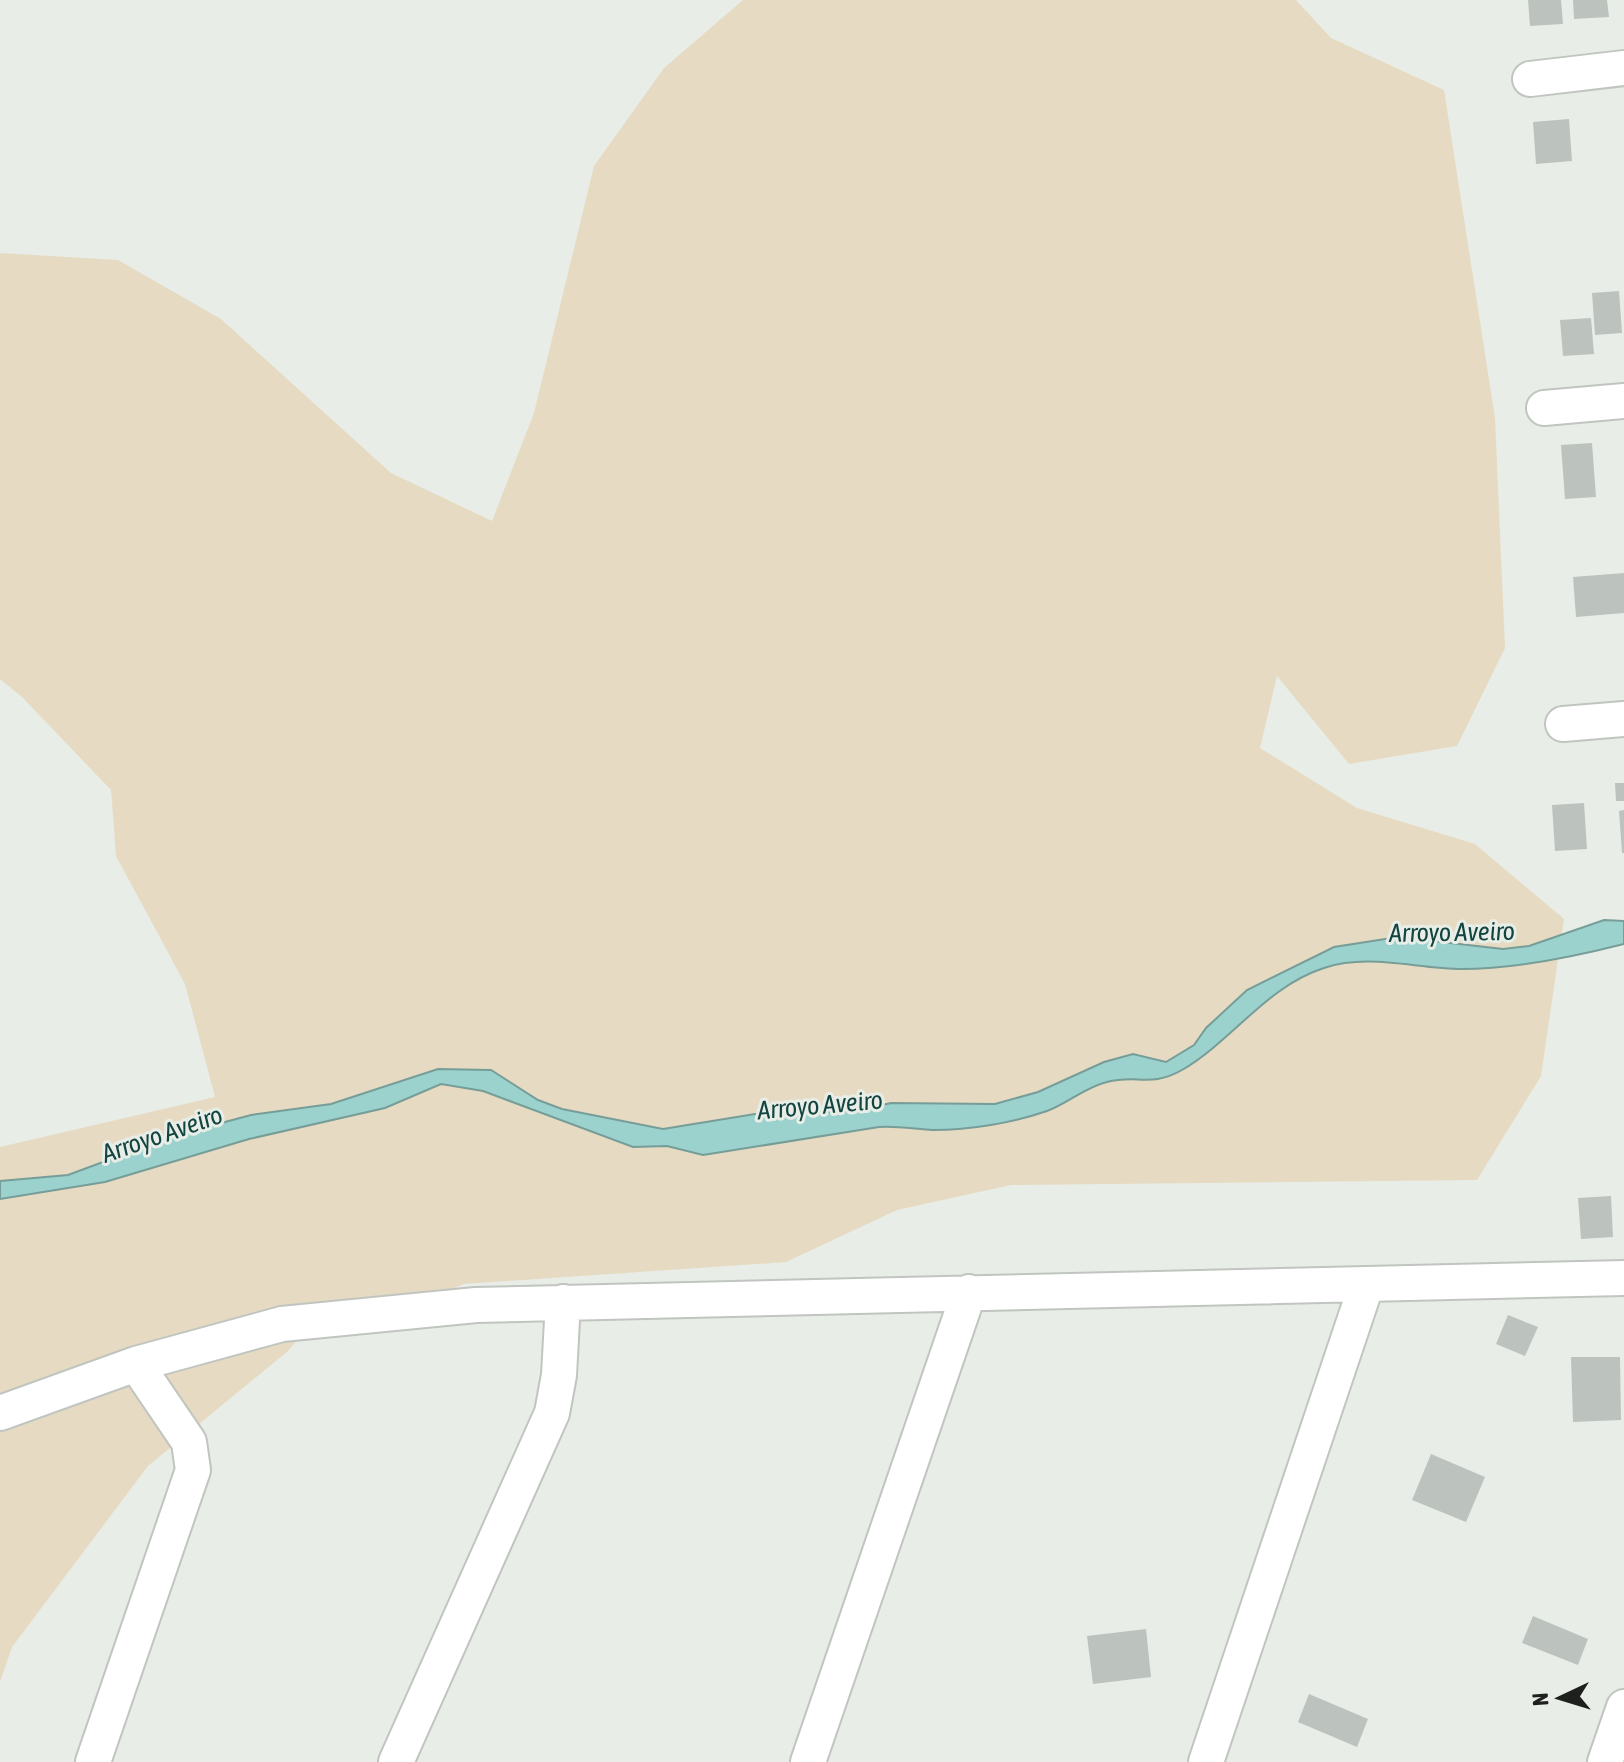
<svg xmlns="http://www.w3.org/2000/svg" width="1624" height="1762" viewBox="0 0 1624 1762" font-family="'Asap Condensed',sans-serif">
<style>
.green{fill:#e6dbc2}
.water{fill:#9cd2cd;stroke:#769d98;stroke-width:2}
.building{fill:#bcc3bf}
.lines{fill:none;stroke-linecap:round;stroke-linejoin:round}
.minor-casing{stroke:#c1c5c0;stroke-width:38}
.minor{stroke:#fff;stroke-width:34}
.labels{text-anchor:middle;stroke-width:6;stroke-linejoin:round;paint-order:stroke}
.water-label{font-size:26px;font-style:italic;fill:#124440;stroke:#e8ede7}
</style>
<rect width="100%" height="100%" fill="#e8ede7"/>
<path class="green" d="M 743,0 L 1296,0 L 1331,38 L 1444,90 L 1495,418 L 1505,648 L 1457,746 L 1349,764 L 1277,676 L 1260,748 L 1357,808 L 1475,844 L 1564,919 L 1541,1076 L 1477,1180 L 1011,1185 L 897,1210 L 786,1262 L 464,1284 L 361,1328 L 304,1332 L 288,1351 L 148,1466 L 12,1647 L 0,1682 L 0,1147 L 215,1097 L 185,984 L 116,856 L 111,790 L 22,697 L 0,679 L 0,253 L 118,260 L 221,319 L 391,473 L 492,521 L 534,413 L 594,166 L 664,68 Z"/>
<path class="water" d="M 1604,920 L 1624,921 L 1624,944 C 1573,957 1516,969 1462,969 C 1416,969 1369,953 1324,968 C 1267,986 1232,1041 1182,1070 C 1150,1088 1138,1074 1107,1082 C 1085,1087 1067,1104 1047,1111 C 1012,1123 970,1130 933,1130 C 915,1129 898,1126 879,1127 L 703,1155 L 667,1146 L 633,1147 L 483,1091 L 441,1084 L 385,1108 L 249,1139 L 105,1182 L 0,1199 L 0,1181 L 68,1175 L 173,1136 L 251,1115 L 331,1104 L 438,1069 L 491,1070 L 538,1100 L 562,1109 L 663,1129 L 755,1114 L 855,1111 L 891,1103 L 995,1104 L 1038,1092 L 1104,1062 L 1133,1054 L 1166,1062 L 1194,1045 L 1206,1028 L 1247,990 L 1334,947 L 1398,937 L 1503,949 L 1529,946 Z"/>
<path class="building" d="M 1528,0 L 1561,0 L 1563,24 L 1530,26 Z
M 1573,0 L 1607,0 L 1609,17 L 1574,19 Z
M 1569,119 L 1572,161 L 1536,164 L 1533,122 Z
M 1619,291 L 1622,333 L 1595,335 L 1592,293 Z
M 1591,318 L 1594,354 L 1563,356 L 1560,320 Z
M 1592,443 L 1596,497 L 1565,499 L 1561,445 Z
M 1624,573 L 1624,613 L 1576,617 L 1573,577 Z
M 1615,783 L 1624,783 L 1624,801 L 1616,801 Z
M 1584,803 L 1587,849 L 1555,851 L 1552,805 Z
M 1624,810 L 1624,853 L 1622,853 L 1619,811 Z
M 1611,1196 L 1613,1237 L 1581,1239 L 1578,1198 Z
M 1508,1315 L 1538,1327 L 1525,1356 L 1496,1344 Z
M 1571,1357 L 1620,1357 L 1621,1420 L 1573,1422 Z
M 1431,1454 L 1485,1477 L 1466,1522 L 1412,1500 Z
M 1533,1616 L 1588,1639 L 1578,1665 L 1522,1643 Z
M 1146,1629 L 1151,1677 L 1093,1684 L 1087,1636 Z
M 1309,1694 L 1368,1719 L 1357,1747 L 1298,1722 Z"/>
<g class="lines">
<g class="minor-casing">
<path id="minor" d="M 1530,79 L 1624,68
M 1544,408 L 1624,401
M 1563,724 L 1624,719
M 0,1413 L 136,1364 L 282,1324 L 476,1305 L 1624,1278
M 93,1762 L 193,1470 L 189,1442 L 136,1364
M 396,1762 L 552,1413 L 559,1375 L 563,1302
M 808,1762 L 969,1292
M 1206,1762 L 1366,1286
M 1605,1762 L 1624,1707"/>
</g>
<use href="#minor" class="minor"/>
</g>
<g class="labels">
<g class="water-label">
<text transform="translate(1452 932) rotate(-1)" y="9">Arroyo Aveiro</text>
<text transform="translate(820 1105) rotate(-5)" y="9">Arroyo Aveiro</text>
<text transform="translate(162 1134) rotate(-19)" y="9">Arroyo Aveiro</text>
</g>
</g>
<g transform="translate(1560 1698) rotate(266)" stroke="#e8ede7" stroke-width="6" paint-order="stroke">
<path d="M0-6L14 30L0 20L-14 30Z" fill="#1e201e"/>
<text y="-12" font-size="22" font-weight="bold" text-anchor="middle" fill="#1e201e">N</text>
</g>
</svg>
